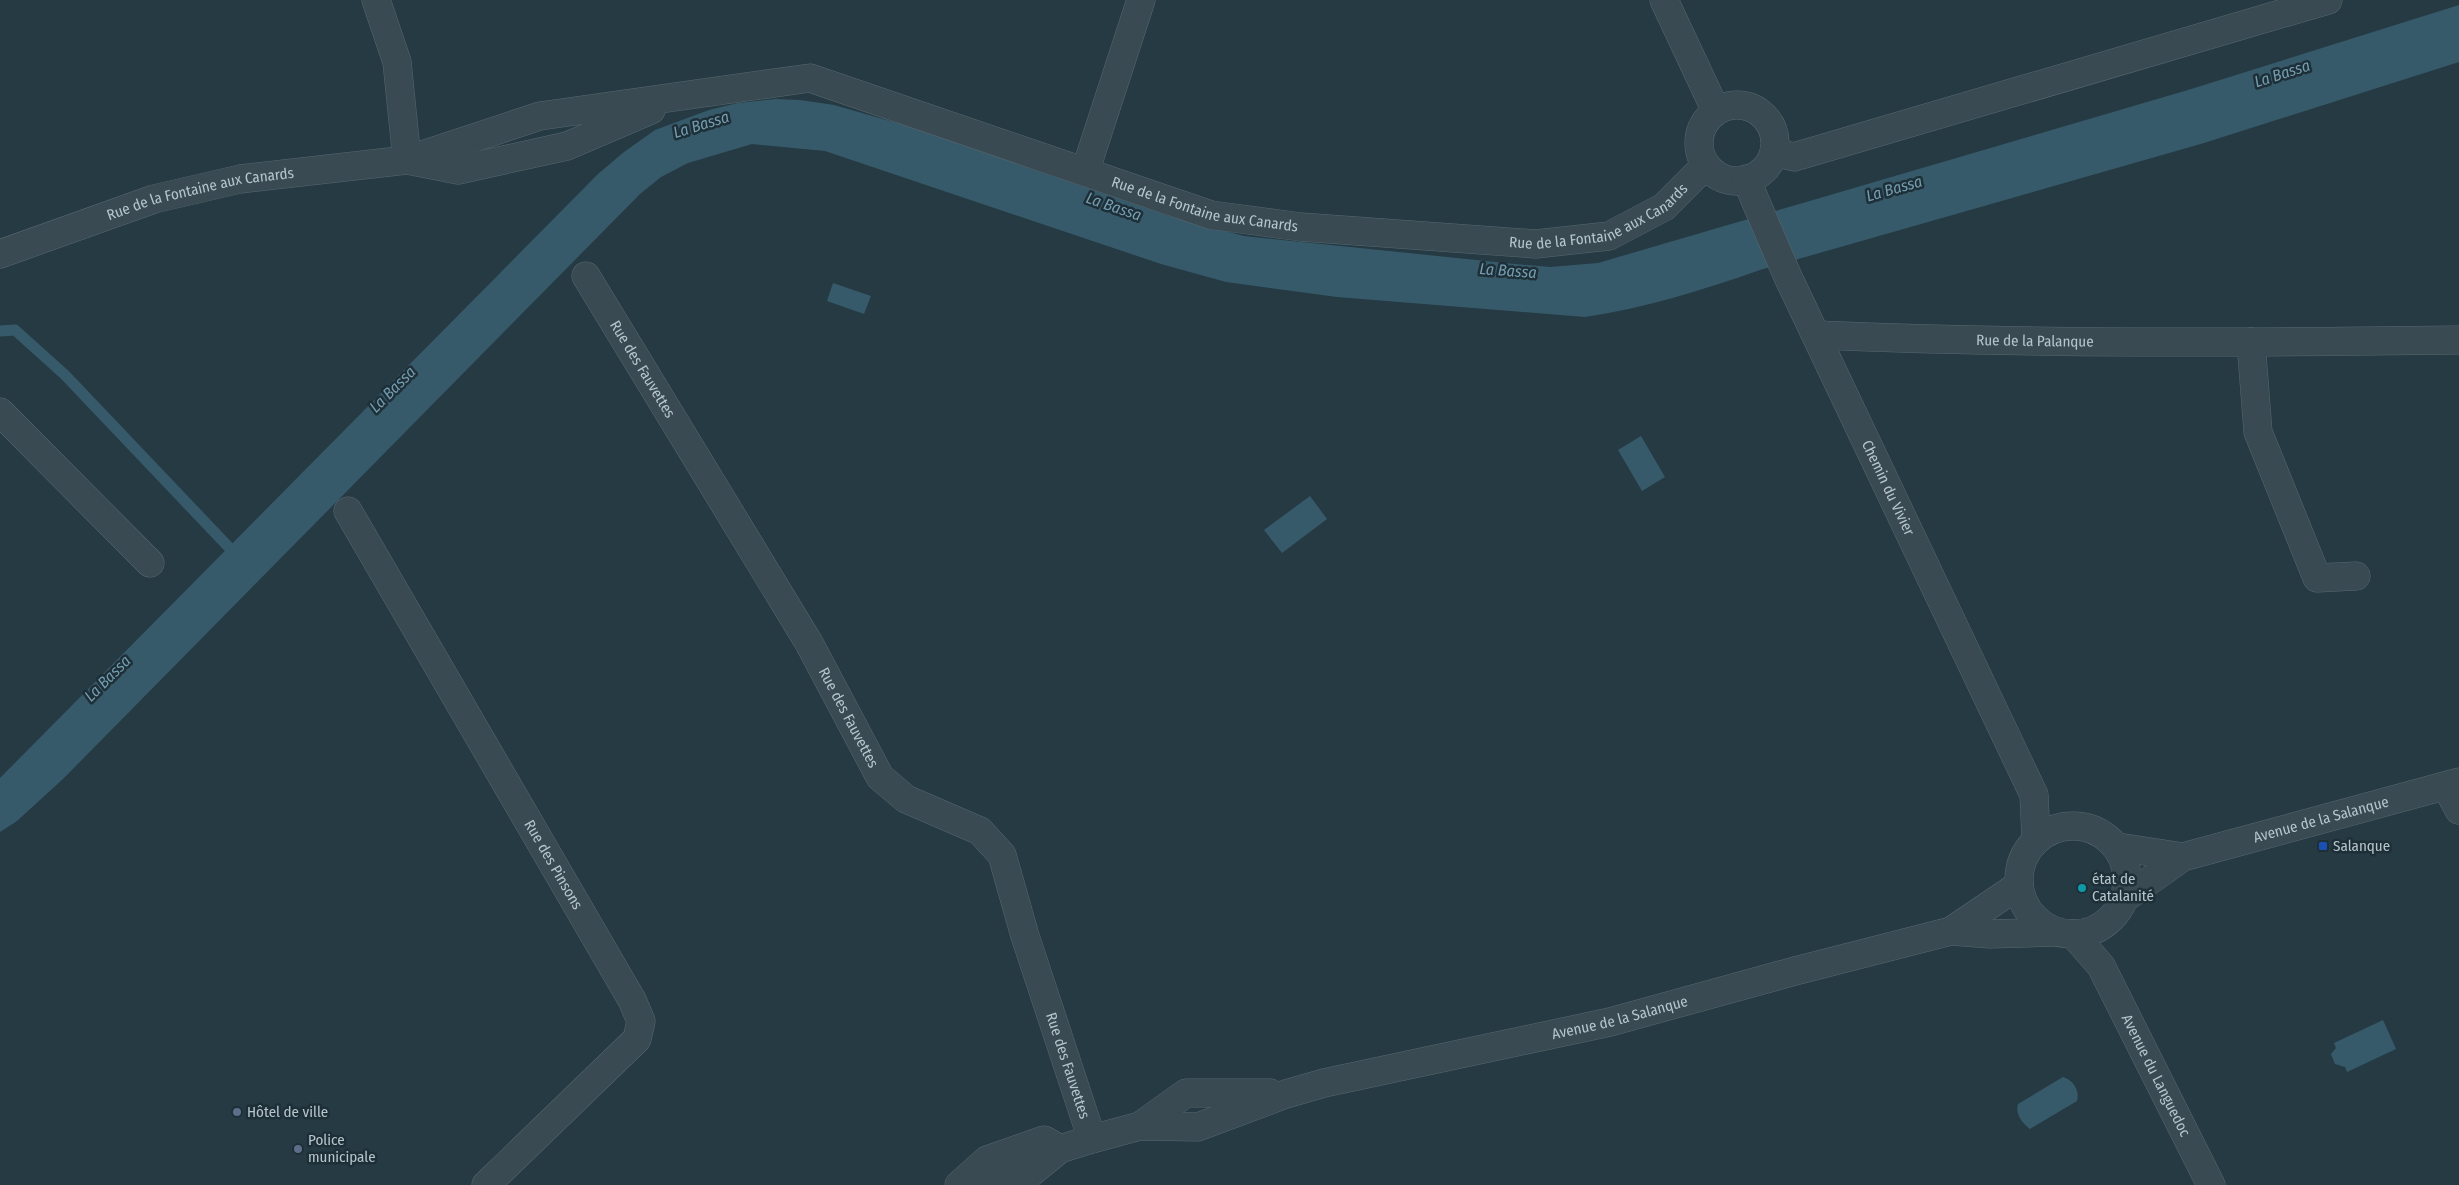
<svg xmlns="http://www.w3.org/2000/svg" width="2459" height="1185" viewBox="0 0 2459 1185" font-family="'Fira Sans Condensed',sans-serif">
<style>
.water{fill:#375a6b}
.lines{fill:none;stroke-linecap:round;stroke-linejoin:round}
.stream{stroke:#375a6b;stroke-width:11}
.minor-casing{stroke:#576870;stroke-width:29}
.minor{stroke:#394a52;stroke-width:28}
.transit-dot{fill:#1a4fb4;stroke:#1e2f38;stroke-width:2}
.culture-dot{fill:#0f9aa8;stroke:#1e2f38;stroke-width:2}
.service-dot{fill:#5c6f8a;stroke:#1e2f38;stroke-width:2}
.labels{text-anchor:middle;stroke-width:5;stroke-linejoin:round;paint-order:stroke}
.street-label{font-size:15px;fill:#b6c5cc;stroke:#1e2f38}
.poi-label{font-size:15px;fill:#b6c5cc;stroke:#1e2f38;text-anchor:start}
.water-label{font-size:16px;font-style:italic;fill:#749eb1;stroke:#1e2f38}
</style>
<rect width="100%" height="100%" fill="#253a43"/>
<path class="water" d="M 2459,5 L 2459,62 L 2204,143 L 1760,270 C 1703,290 1645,308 1585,317 L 1337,297 L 1226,282 L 1161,264 L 825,151 L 752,144 L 688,163 L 661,177 L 640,194 L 64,778 L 17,821 L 0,832 L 0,778 L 598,174 L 624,152 L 655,130 L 709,110 L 738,103 L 775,99 L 800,100 L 834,105 L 904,125 L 1169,216 L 1244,236 L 1515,264 L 1550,267 L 1598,263 L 2188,90 Z
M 833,283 L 871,296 L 864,314 L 827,301 Z
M 1641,436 L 1665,477 L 1642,491 L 1618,450 Z
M 1310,496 L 1327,519 L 1282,553 L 1264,530 Z
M 2383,1020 L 2396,1049 L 2347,1072 L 2345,1067 L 2335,1064 L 2331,1054 L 2336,1048 L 2334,1043 Z
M 2063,1077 C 2073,1080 2080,1090 2077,1101 L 2030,1129 C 2022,1123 2015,1114 2018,1104 Z"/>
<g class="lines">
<path class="stream" d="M 0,331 L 15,330 L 65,375 L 240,559"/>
<g class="minor-casing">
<g id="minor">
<path d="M 376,0 L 397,62 L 407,160 L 458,170 L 567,146 L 651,110"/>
<path d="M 1664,0 L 1716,111"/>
<circle cx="1737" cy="143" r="38"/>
<path d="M 1774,152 L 1794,157 L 2328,0"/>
<path d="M 1085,172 L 1141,0"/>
<path id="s1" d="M 1746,179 L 1788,277 L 2034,795 L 2036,839"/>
<path id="s2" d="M 0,254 L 154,199 L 240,179 L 407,160 L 540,116 L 810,78 L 1211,215 L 1301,227 L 1536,244 L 1609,236 L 1664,207 L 1706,165"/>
<path id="s3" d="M 586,276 L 809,643 L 880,777 L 906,799 L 980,831 L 1002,855 L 1025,936 L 1092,1139"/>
<path id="s4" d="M 1817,335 C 2031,344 2245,343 2459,340"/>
<path d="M 2251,342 L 2258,432 L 2317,578 L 2356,576"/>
<path d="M 0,412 L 150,563"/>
<path id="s5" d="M 348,511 L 632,1000 L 641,1021 L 637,1039 L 486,1185"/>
<path d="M 2446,786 L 2459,810"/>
<circle cx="2073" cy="880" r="54"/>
<path d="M 2118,847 L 2183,857"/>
<path id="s6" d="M 2125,898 L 2183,857 L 2459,782"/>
<path d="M 1951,931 L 1990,934 L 2057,932"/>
<path id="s7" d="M 2073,934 L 2101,966 L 2211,1185"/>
<path d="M 1140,1126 L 1186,1093 L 1270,1093"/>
<path d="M 959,1185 L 987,1160 L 1044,1140 L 1060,1149"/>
<path id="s8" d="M 978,1185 L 995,1183 L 1028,1175 L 1060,1149 L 1092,1139 L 1140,1126 L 1198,1127 L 1286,1094 L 1324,1083 L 1610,1022 L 1795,971 L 1951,931 L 2019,885"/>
</g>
</g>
<use href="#minor" class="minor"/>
</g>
<rect class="transit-dot" x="2318" y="841" width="10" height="10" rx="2.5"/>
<circle class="culture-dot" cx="2082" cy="888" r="5"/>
<g class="service-dot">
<circle cx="237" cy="1112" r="5"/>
<circle cx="298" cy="1149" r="5"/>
</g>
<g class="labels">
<g class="street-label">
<text dy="5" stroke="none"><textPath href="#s2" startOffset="210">Rue de la Fontaine aux Canards</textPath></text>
<text dy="5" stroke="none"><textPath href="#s2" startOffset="1248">Rue de la Fontaine aux Canards</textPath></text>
<text dy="5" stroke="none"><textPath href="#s2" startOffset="1652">Rue de la Fontaine aux Canards</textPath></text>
<text dy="5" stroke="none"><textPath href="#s4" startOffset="218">Rue de la Palanque</textPath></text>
<text dy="5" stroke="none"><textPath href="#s3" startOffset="109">Rue des Fauvettes</textPath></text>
<text dy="5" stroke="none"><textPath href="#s1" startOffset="340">Chemin du Vivier</textPath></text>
<text dy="5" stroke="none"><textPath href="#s3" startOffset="514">Rue des Fauvettes</textPath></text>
<text dy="5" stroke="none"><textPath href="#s6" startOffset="214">Avenue de la Salanque</textPath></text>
<text dy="5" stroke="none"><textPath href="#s5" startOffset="409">Rue des Pinsons</textPath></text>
<text dy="5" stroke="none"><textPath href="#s8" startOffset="670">Avenue de la Salanque</textPath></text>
<text dy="5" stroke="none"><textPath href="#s3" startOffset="949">Rue des Fauvettes</textPath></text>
<text dy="5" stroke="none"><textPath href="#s7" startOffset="165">Avenue du Languedoc</textPath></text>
</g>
<g class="poi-label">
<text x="2333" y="851">Salanque</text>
<text x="2092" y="884">état de<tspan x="2092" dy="17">Catalanité</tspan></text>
<text x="247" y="1117">Hôtel de ville</text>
<text x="308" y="1145">Police<tspan x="308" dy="17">municipale</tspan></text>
</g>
<g class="water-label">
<text transform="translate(2282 73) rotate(-18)" y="6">La Bassa</text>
<text transform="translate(701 124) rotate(-17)" y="6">La Bassa</text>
<text transform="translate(1894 188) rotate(-16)" y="6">La Bassa</text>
<text transform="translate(1114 206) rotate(19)" y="6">La Bassa</text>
<text transform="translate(1508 270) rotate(4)" y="6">La Bassa</text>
<text transform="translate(392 389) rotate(-45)" y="6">La Bassa</text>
<text transform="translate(107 678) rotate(-45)" y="6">La Bassa</text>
</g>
</g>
</svg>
